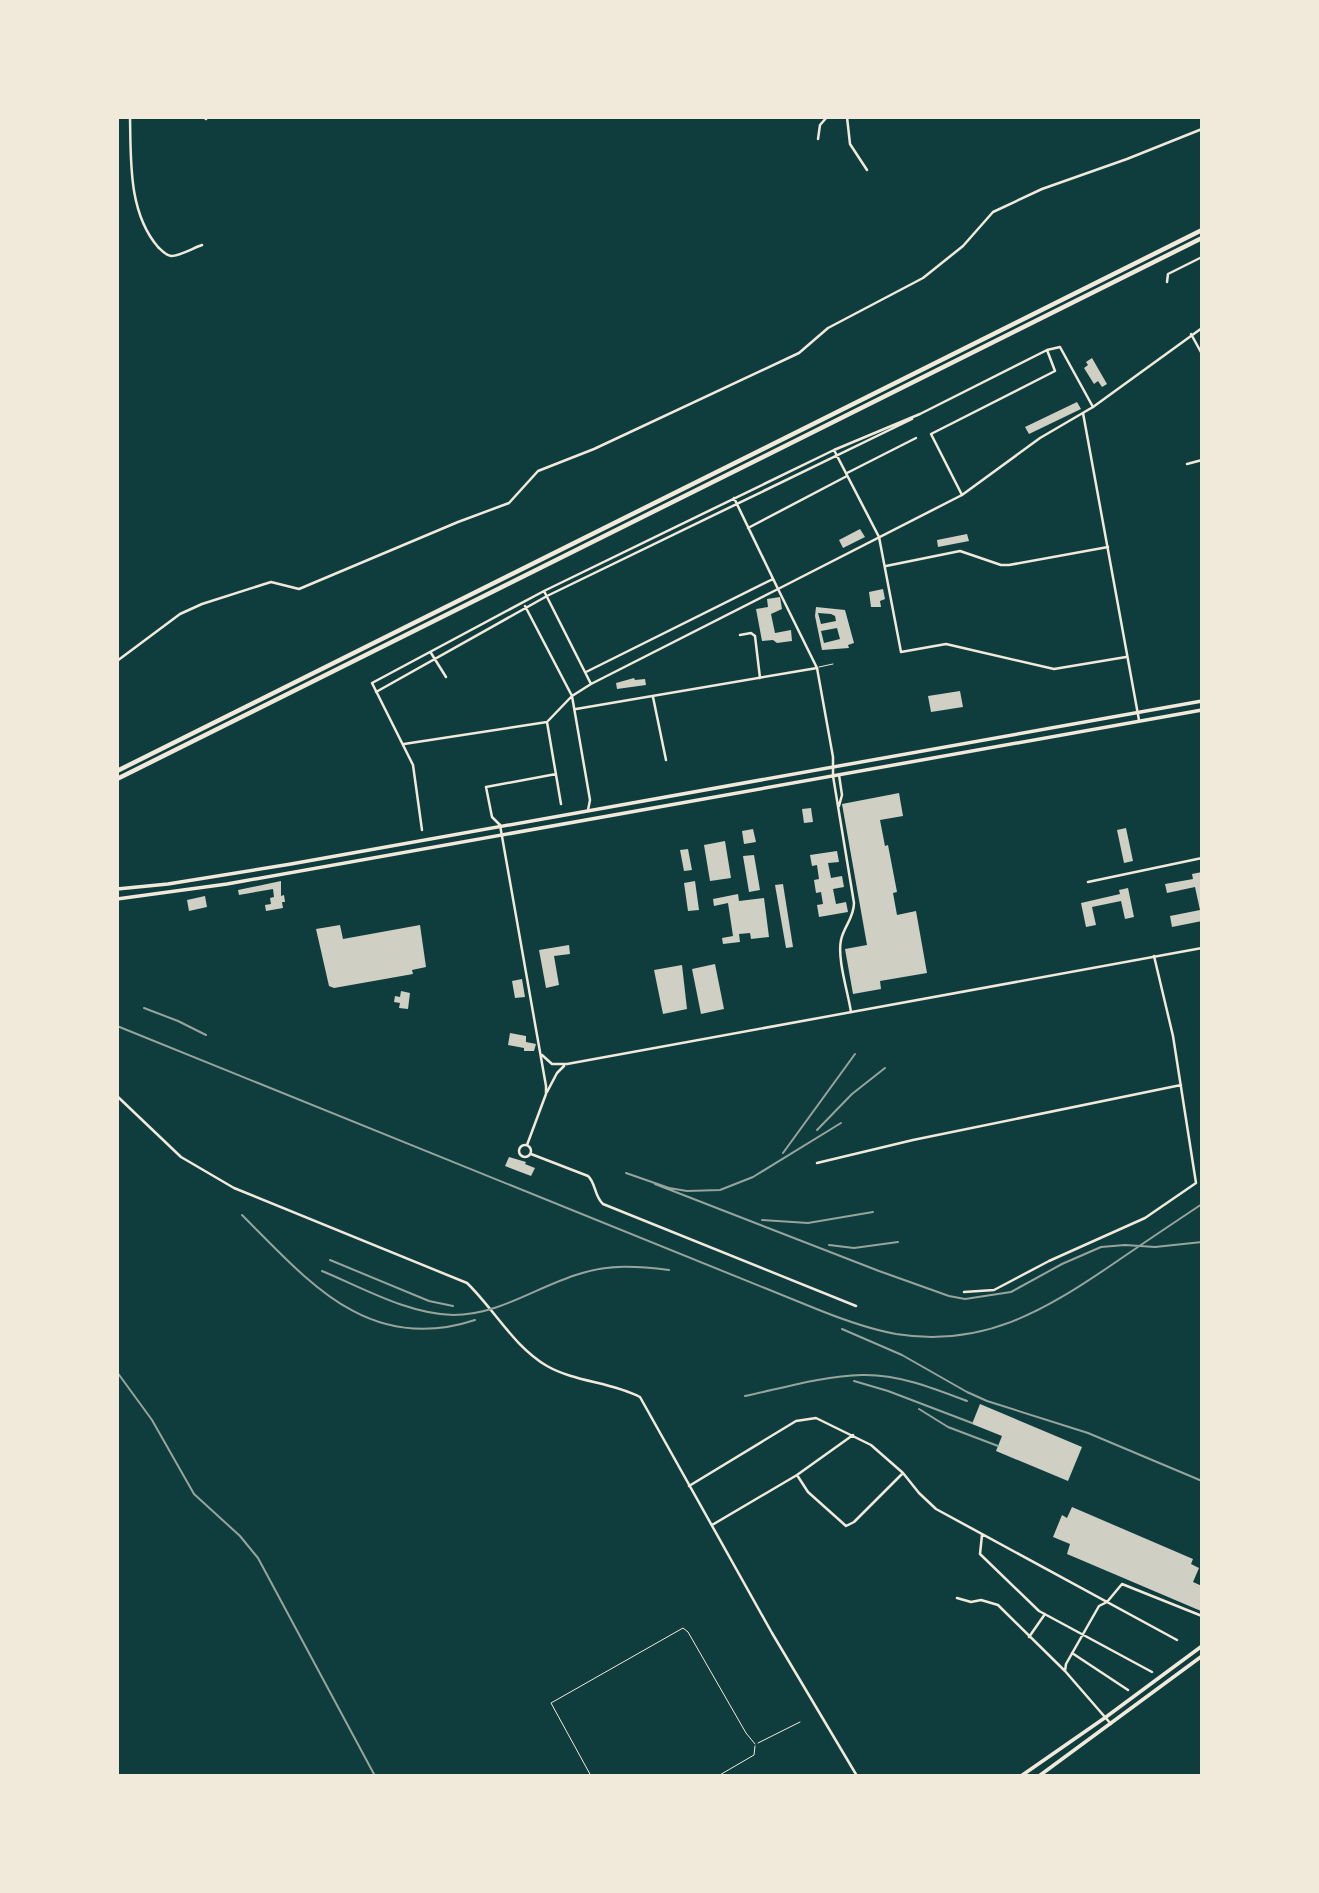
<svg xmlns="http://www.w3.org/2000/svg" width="1319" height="1893" viewBox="0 0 1319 1893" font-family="Manrope,sans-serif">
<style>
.building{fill:#cfcfc3;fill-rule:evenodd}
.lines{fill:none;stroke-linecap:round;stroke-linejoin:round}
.service{stroke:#f1e9da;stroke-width:1}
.minor{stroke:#f1e9da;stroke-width:2.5}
.tertiary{stroke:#f1e9da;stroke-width:2.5}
.primary{stroke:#f1e9da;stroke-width:3.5}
.trunk{stroke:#f1e9da;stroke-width:4.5}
.rail{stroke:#97a49c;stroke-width:2}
</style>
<rect width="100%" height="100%" fill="#0f3d3e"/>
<path class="building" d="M 1092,358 L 1107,384 L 1102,387 L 1098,381 L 1094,384 L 1084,368 L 1088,365 L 1086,362 Z
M 1077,402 L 1081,409 L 1029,434 L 1025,427 Z
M 860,529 L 865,537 L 843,548 L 839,540 Z
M 967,534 L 969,541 L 938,547 L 937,540 Z
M 883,589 L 885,599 L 880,601 L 881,607 L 871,607 L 869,592 Z
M 780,597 L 782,609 L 771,614 L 775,633 L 791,630 L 792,641 L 777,643 L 773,640 L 762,641 L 756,609 L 768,607 L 767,599 Z
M 816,607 L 845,610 L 854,643 L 848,645 L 849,648 L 822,650 L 815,616 ZM 818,613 L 831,614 L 835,616 L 836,621 L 821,624 ZM 837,628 L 840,639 L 824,643 L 821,631 Z
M 634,678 L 635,680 L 645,679 L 646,685 L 617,689 L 616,683 Z
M 960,691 L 963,707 L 931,712 L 928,696 Z
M 899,793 L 903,816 L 880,820 L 885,846 L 888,845 L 897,892 L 893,893 L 897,915 L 916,911 L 927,973 L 880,981 L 881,989 L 853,994 L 845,949 L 867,945 L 842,804 Z
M 811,808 L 813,822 L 804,823 L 802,809 Z
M 1126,828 L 1133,861 L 1124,863 L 1117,830 Z
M 753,829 L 756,842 L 744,844 L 742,831 Z
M 725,841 L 731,878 L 710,881 L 704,845 Z
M 688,849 L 692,870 L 684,871 L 680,850 Z
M 837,851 L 839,862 L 828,863 L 831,878 L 842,876 L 844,887 L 833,889 L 836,904 L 846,902 L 848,912 L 819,917 L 817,905 L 823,904 L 821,892 L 816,893 L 814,880 L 819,879 L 817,865 L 812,866 L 810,855 Z
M 754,855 L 760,890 L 749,892 L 743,856 Z
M 1202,872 L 1202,921 L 1172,927 L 1170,916 L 1200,910 L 1195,887 L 1167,893 L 1165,884 L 1193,879 L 1192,874 Z
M 281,881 L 281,896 L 284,895 L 285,902 L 282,902 L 283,908 L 266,911 L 265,905 L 271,904 L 270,898 L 274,897 L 273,889 L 239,895 L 238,890 Z
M 695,881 L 699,910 L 688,911 L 684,883 Z
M 783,884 L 793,947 L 786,948 L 775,885 Z
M 1128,888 L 1134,917 L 1125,919 L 1121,901 L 1092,907 L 1096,925 L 1086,927 L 1081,903 L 1120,894 L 1119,890 Z
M 738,894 L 739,901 L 764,898 L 769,937 L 751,939 L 750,933 L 739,934 L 740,942 L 723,944 L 722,938 L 733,936 L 728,903 L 714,906 L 713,899 Z
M 205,896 L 207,907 L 189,911 L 187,900 Z
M 340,925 L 343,939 L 420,925 L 426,967 L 412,970 L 413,974 L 334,988 L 329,986 L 316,929 Z
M 569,945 L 570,954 L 554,956 L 559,985 L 546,988 L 539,950 Z
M 715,964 L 724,1009 L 701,1014 L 692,969 Z
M 682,965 L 687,1009 L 663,1014 L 654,970 Z
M 522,979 L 525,997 L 515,998 L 512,981 Z
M 401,991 L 410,993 L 408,1009 L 399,1008 L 400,1003 L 394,1002 L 395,996 L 400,997 Z
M 510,1033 L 526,1036 L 526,1042 L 536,1044 L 534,1051 L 524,1051 L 524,1048 L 508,1045 Z
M 509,1157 L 526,1162 L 525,1164 L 535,1168 L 531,1176 L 505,1166 Z
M 980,1404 L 1082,1447 L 1068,1481 L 996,1451 L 1002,1436 L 972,1424 Z
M 1072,1507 L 1193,1559 L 1191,1564 L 1199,1568 L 1193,1582 L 1202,1586 L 1201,1611 L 1067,1554 L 1070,1544 L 1053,1537 L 1062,1515 L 1067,1518 Z"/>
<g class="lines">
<path class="service" d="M 819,667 L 833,664
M 758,1743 L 800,1722
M 591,1776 L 551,1703 L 683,1628 L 688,1632 L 746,1733 L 755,1744
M 718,1776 L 754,1755 L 755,1746"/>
<path class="minor" d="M 130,117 C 131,160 128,212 158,247 C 162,251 165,255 171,256 C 180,256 193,248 202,245
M 204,117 L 206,119
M 847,117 L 850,144 L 867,170
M 818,139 L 820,125 L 827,117
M 1167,282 L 1168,274 L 1202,257
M 834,450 L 879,537 L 901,652 L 946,644 L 1054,669 L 1126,657
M 1187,464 L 1202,460
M 847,473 L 916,438
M 962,495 L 931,434 L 1055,371 L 1047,350
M 748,528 L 847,476
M 886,566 L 960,551 L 1001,565 L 1009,565 L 1108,547
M 544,591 L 591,684
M 525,606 L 572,696 L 590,800 L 588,810
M 740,635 L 751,633 L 755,636 L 760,678
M 431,653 L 446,677
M 117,661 L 180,614 L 202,604 L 271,582 L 299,589 L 458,522 L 509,503 L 538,471 L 594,449 L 799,353 L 828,328 L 923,278 L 963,246 L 993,212 L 1042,189 L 1127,159 L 1202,129
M 586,672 L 773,579
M 376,692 L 547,596 L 912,419
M 653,697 L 666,760
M 576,709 L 817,668
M 547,722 L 561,804
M 404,744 L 547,722 L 572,696 L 591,684 L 778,589 L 734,498
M 833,776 L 854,903 C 854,918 844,926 841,940 C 837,959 848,992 851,1012
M 839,806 L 842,795 L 839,775
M 500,825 L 492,817 L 486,787 L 556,774
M 422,830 L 413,765 L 372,683 L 544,591 L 834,450 L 920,414 L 1047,350 L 1060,347 L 1093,407
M 1088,882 L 1202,858
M 117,1096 L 181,1157 L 234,1188 L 467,1283 C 494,1309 514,1347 547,1366 C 575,1382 611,1382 640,1397 L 772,1633 L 857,1776
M 531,1154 L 588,1176 C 596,1183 594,1196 603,1204 L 856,1306
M 817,1163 L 913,1140 L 1181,1085
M 964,1292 L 994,1290 L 1049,1261 L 1145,1218 L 1196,1183 L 1173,1036 L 1154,956
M 797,1475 L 808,1492 L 846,1526 L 854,1522 L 903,1473
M 689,1486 L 796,1421 L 816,1418 L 871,1445 L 903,1473 L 919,1493 L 936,1509 L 1177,1640
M 712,1525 L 797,1475 L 853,1435
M 982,1535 L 980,1554 L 1039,1611 L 1152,1672
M 957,1598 L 971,1602 L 981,1600 L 998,1605 L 1065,1671 L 1111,1724
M 1029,1637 L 1045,1614
M 1072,1653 L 1128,1690
M 1065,1671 L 1066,1664 L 1099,1606 L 1107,1602 L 1122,1584 L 1202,1616"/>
<path class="tertiary" d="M 1191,334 L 1202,354
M 1083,413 L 1139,720
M 833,775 L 833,757 L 817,668 L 778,589 L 962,495 L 1040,438 L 1093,407 L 1202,328
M 500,825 L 546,1086 L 546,1094 L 527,1145
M 542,1055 L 552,1064 L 567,1064 L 1202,948
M 547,1092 L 557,1073 L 564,1066
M519 1151a6 6 0 1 1 12 0a6 6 0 1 1-12 0Z"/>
<path class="primary" d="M 117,889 L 168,884 L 291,864 L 1202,701
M 117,899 L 227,884 L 1202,710
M 1021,1776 L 1106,1717 L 1202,1646
M 1039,1776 L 1202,1656"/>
<path class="trunk" d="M 117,771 L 1202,230
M 117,779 L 1202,238"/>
<path class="rail" d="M 144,1008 L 178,1021 L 206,1035
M 117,1026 L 819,1310 C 844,1320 869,1329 896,1334 C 983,1348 1044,1311 1113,1264 C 1142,1244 1172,1224 1202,1204
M 817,1130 L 852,1094 L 885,1068
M 783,1153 L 855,1054
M 626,1173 L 669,1188 L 687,1191 L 720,1190 L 753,1177 L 841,1123
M 655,1184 L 879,1271 L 949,1296 L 965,1299 L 1011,1292 L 1062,1264 L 1101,1247 L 1125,1245 L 1155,1247 L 1202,1242
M 242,1215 C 309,1282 369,1355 475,1320
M 762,1220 L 808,1223 L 873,1212
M 829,1245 L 854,1248 L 898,1242
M 330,1260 L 429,1301 L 453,1306
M 322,1271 C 363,1288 408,1314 453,1315 C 499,1315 536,1287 579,1274 C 609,1264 638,1266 669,1270
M 842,1329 L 902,1355 L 967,1392 L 987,1401 L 1088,1433 L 1202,1481
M 117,1372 L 152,1420 L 194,1494 L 240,1536 L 258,1558 L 375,1776
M 854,1381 L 888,1391 L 972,1423
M 745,1396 C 783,1388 823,1376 862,1375 C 898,1374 933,1388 967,1401
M 919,1409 L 948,1427 L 998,1446"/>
</g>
<rect width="1319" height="1893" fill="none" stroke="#f1e9da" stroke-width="238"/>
</svg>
